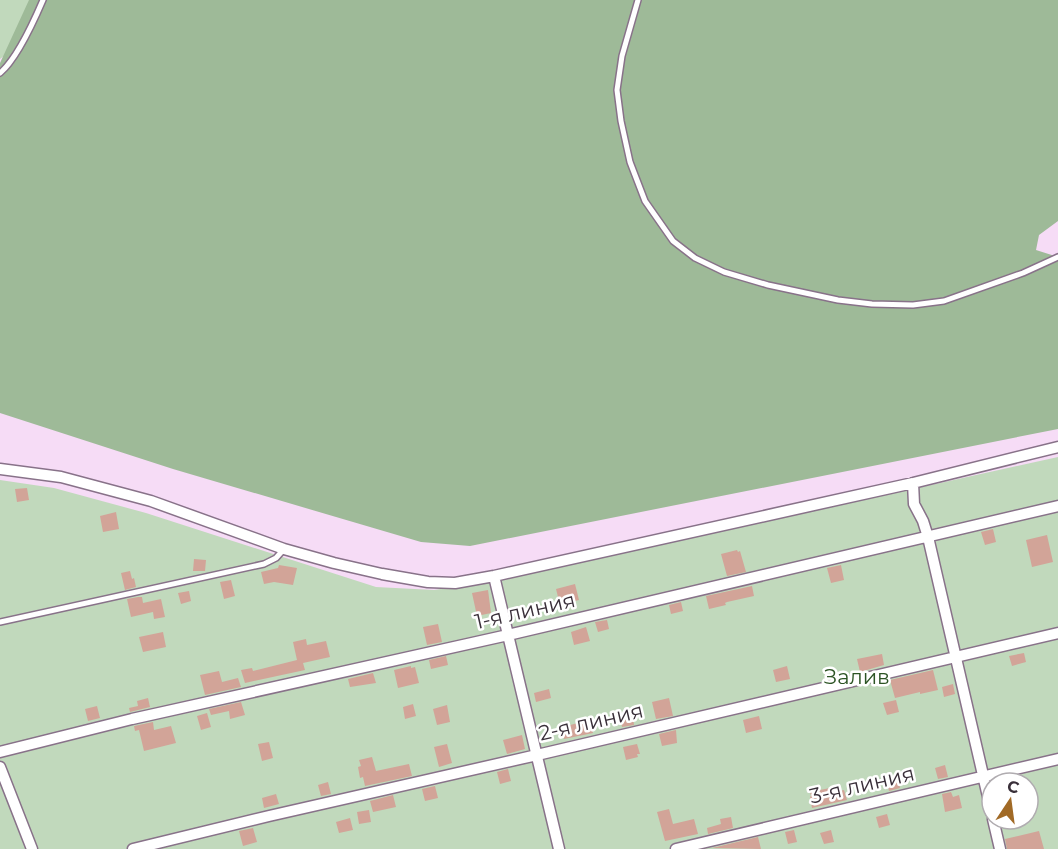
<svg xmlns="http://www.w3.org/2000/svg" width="1058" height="849" viewBox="0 0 1058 849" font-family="Montserrat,sans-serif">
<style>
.green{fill:#c1d9bc;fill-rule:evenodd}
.forest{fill:#9eba98}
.building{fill:#d2a498}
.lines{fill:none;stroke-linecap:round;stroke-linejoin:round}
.lane-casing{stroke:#887289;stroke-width:8}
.street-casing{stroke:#887289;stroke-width:13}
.lane{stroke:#fff;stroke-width:5}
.street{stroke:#fff;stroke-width:10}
.labels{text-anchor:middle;stroke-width:5;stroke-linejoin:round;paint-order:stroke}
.street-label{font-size:21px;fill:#392f39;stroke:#fff}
.park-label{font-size:21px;fill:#2c5424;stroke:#fff}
</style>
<rect width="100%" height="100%" fill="#f6dcf6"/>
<path class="green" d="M 0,0 L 34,0 L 9,52 L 0,59 Z
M 1058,457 L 1058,849 L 0,849 L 0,480 L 54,488 L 146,513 L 376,587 L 434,590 L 501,580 ZM 992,783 L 1028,783 L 1028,819 L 992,819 Z"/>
<path class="forest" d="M 29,0 L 1058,0 L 1058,221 L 1039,235 L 1036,250 L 1058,257 L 1058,429 L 470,546 L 421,542 L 173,469 L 0,413 L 0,63 Z"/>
<path class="building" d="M 27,488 L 29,500 L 17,502 L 15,489 Z
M 116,512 L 119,529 L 103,532 L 100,516 Z
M 993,529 L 996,542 L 985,545 L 981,532 Z
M 1047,535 L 1053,562 L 1032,567 L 1026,540 Z
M 737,550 L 738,552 L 740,551 L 746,572 L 727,576 L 721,554 Z
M 194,559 L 206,560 L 205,571 L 193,571 Z
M 279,565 L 297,568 L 293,585 L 274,582 L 264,584 L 261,572 L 278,568 Z
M 841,565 L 844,580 L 831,583 L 827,568 Z
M 130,571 L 132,579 L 134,578 L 136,587 L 125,590 L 121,573 Z
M 231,580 L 235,596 L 224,599 L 220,582 Z
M 575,584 L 579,600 L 560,605 L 556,589 Z
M 752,586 L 754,596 L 727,602 L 725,603 L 726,605 L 709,609 L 706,596 Z
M 488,590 L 491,613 L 477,616 L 472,593 Z
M 189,591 L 191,601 L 181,604 L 178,593 Z
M 138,597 L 142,597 L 143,603 L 161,599 L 165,617 L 154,619 L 153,612 L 131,617 L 127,599 Z
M 681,602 L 683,611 L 671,614 L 669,605 Z
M 607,620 L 609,629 L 598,632 L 595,622 Z
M 438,624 L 442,642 L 427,645 L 423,627 Z
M 586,627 L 590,641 L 574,645 L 571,632 Z
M 163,632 L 166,647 L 143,652 L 139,637 Z
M 306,639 L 307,645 L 326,641 L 330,657 L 303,663 L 305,670 L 245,683 L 241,670 L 252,668 L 253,671 L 297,660 L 293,642 Z
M 1024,653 L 1026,662 L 1012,666 L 1009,656 Z
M 882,654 L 884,665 L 860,672 L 857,659 Z
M 446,656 L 448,665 L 431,669 L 429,660 Z
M 411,666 L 411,668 L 415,667 L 419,683 L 398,688 L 394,670 Z
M 787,666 L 790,679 L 776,682 L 773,670 Z
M 933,670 L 938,690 L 920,694 L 920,692 L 895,698 L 890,680 Z
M 219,671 L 222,682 L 238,678 L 241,687 L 205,695 L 200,675 Z
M 373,673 L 376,683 L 350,687 L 348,679 Z
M 953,684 L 955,694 L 944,697 L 942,687 Z
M 549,689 L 551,698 L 536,702 L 534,693 Z
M 148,698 L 150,707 L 130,712 L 129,708 L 138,706 L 137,701 Z
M 669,698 L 673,716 L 656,719 L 652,702 Z
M 896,700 L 899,712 L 887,715 L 883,703 Z
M 241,702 L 245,715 L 230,719 L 229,711 L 211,715 L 209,709 Z
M 413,704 L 416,716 L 405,719 L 403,707 Z
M 447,705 L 450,722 L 437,725 L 433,709 Z
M 97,706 L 100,718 L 88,721 L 85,709 Z
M 628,711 L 628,712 L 632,711 L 634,725 L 622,727 L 619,713 Z
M 207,713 L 211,727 L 201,730 L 197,716 Z
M 759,716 L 762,729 L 746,733 L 743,720 Z
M 590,720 L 593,733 L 564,739 L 562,727 Z
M 153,722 L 154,730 L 171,726 L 176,743 L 144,751 L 139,730 L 135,731 L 134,726 Z
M 676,730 L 677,743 L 662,746 L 659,734 Z
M 522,735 L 525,749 L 507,754 L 503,740 Z
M 269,742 L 273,758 L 262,761 L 258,744 Z
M 447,744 L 452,763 L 439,767 L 434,747 Z
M 637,744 L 640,754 L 637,754 L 638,757 L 626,760 L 623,747 Z
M 372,757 L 376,771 L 409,764 L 412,776 L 365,786 L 363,777 L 360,778 L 358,767 L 361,766 L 359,760 Z
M 945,765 L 948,777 L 938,779 L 935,768 Z
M 508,769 L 511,781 L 500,784 L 497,772 Z
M 897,778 L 900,788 L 889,791 L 886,780 Z
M 328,782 L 331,794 L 321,796 L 318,785 Z
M 435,786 L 438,798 L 425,801 L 422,789 Z
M 830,788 L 831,793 L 844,790 L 847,800 L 812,808 L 810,797 L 811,796 L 810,792 Z
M 951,792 L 953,797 L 959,795 L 962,808 L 945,812 L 942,794 Z
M 276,794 L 279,804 L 264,808 L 262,798 Z
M 393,795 L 396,807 L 373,812 L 370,801 Z
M 669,809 L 673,824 L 694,819 L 698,834 L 665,841 L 657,812 Z
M 369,810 L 371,822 L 359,824 L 357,812 Z
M 887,814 L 890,825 L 879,828 L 876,817 Z
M 731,817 L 733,828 L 708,834 L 707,828 L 721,824 L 720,819 Z
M 350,818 L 353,830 L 339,833 L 336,822 Z
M 253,828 L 257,842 L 243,846 L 239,831 Z
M 794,830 L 797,842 L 788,844 L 785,832 Z
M 831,830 L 834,842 L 824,844 L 820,833 Z
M 1039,831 L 1044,849 L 1007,849 L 1005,839 Z
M 758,837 L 761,849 L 712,848 Z"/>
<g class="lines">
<g class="lane-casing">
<path id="lane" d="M 638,0 L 622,56 L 617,90 L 621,121 L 630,162 L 645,201 L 673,241 L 695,258 L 724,272 L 768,285 L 838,300 L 872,304 L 913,305 L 944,301 L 1023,273 L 1058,257
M 0,73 C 17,59 34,21 43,0
M 0,622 L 264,564 L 276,558 L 284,549"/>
</g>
<g class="street-casing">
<path id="street" d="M 0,469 L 61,477 L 151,501 L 284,549 L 334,563 L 382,574 L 428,582 L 455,583 L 494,576 L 913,483 L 1058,447
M 913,483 L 914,504 L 923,521 L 928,537 L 992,814
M 494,576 L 559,849
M 0,752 L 132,719 L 508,635 L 1058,506
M 0,767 L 32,849
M 993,819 L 1000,849
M 133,849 L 269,816 L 537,755 L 1058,633
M 676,849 L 1058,759"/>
</g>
<use href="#lane" class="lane"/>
<use href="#street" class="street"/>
</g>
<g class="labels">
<g class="street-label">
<text transform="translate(525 611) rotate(-13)" y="7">1-я линия</text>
<text transform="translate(591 722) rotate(-13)" y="7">2-я линия</text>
<text transform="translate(862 785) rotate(-13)" y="7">3-я линия</text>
</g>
<g class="park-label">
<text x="857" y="684">Залив</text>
</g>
</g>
<g transform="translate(1010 801) rotate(13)"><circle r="28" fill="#ffffff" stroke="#b0acb0" stroke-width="1.5"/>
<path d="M0-4.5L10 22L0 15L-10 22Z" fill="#a16a26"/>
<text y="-9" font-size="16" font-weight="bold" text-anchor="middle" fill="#392f39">С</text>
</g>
</svg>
